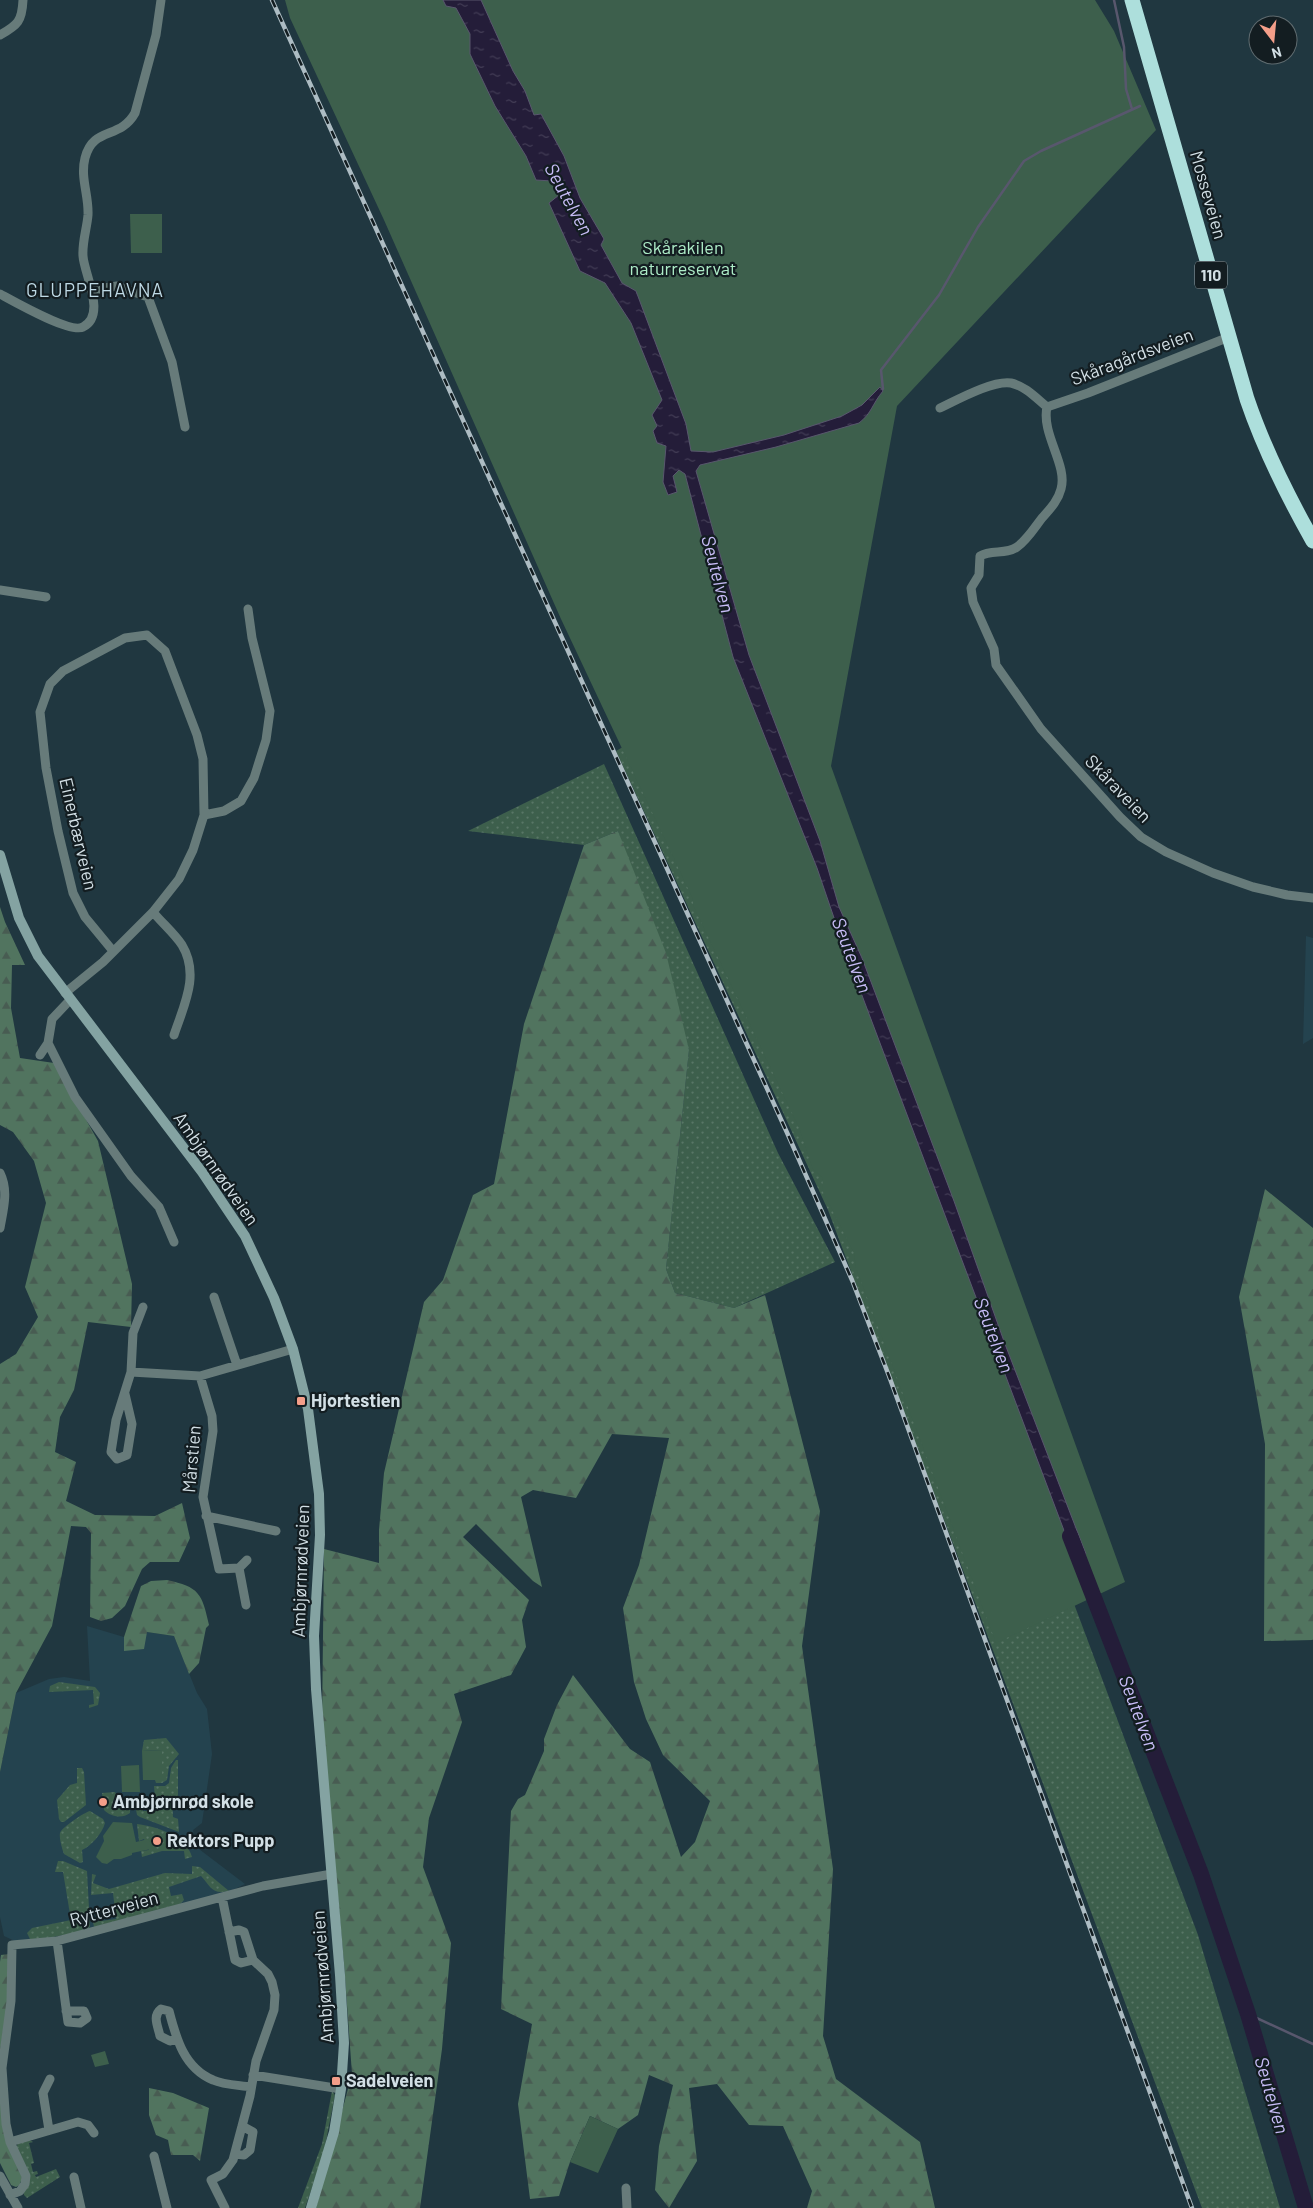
<svg xmlns="http://www.w3.org/2000/svg" width="1313" height="2208" viewBox="0 0 1313 2208" font-family="Barlow,sans-serif">
<style>
.built{fill:#24434f}
.grass{fill:url(#grass-dots)}
.forest{fill:url(#forest-firs)}
.park{fill:#3d5f4c}
.water{fill:url(#water-ripples);stroke:#58576d}
.lines{fill:none;stroke-linecap:round;stroke-linejoin:round}
.stream{stroke:#58576d;stroke-width:2.5}
.river{stroke:#241d39;stroke-width:16}
.street{stroke:#677b7a;stroke-width:9}
.secondary{stroke:#84a3a2;stroke-width:10}
.highway{stroke:#addfdc;stroke-width:15}
.rail-casing{stroke:#adbcc3;stroke-width:4.5}
.rail{stroke:#131d21;stroke-width:2.5;stroke-dasharray:8;stroke-linecap:butt}
.poi-dot{fill:#f49e89;stroke:#131d21;stroke-width:2}
.labels{text-anchor:middle;stroke-width:4.5;stroke-linejoin:round;paint-order:stroke}
.shield{fill:#131d21;stroke:#99a5aa;stroke-width:1}
.shield-label{font-size:16px;font-weight:bold;fill:#d2dfe5}
.street-label{font-size:18px;fill:#d2dfe5;stroke:#131d21}
.park-label{font-size:18px;fill:#aeedc8;stroke:#131d21}
.poi-label{font-size:18px;font-weight:bold;fill:#d2dfe5;stroke:#131d21;text-anchor:start}
.water-label{font-size:19px;font-style:italic;fill:#c7bcf6;stroke:#131d21}
.neighbourhood-label{font-size:19px;letter-spacing:1px;fill:#bed9e5;stroke:#131d21}
</style>
<defs>
<pattern id="grass-dots" width="8" height="8" patternUnits="userSpaceOnUse" patternTransform="scale(1.25)"><rect width="8" height="8" fill="#3d5f4c"/><path d="M2 2h.1M6 6h.1" fill="none" stroke="#587666" stroke-width="1.8" stroke-linecap="round"/></pattern>
<pattern id="forest-firs" width="22" height="20" patternUnits="userSpaceOnUse" patternTransform="scale(1.25)"><rect width="22" height="20" fill="#51745f"/><path d="M5 1l3.5 6h-7zM16 11l3.5 6h-7z" fill="#485c52"/></pattern>
<pattern id="water-ripples" width="26" height="14" patternUnits="userSpaceOnUse" patternTransform="scale(1.25)"><rect width="26" height="14" fill="#241d39"/><path d="M2 4q2-2 4 0t4 0M15 11q2-2 4 0t4 0" fill="none" stroke="#433d56"/></pattern>
</defs>
<rect width="100%" height="100%" fill="#203740"/>
<path class="built" d="M 1306,936 L 1313,938 L 1313,1038 L 1303,1044 Z
M 87,1626 L 124,1637 L 124,1651 L 147,1632 L 174,1636 L 197,1693 L 207,1709 L 212,1754 L 202,1823 L 193,1830 L 195,1846 L 245,1884 L 229,1892 L 86,1931 L 19,1943 L 4,1936 L 0,1917 L 0,1772 L 16,1693 L 49,1679 L 64,1677 L 90,1681 Z"/>
<path class="grass" d="M 739,709 L 1198,1935 L 1280,2208 L 1202,2208 L 828,1210 L 616,751 L 671,719 Z
M 604,764 L 778,1153 L 835,1262 L 734,1308 L 675,1293 L 666,1269 L 689,1050 L 618,831 L 584,845 L 468,831 Z
M 59,1682 L 95,1687 L 100,1693 L 98,1705 L 89,1708 L 89,1705 L 94,1704 L 93,1690 L 49,1692 L 50,1686 Z
M 166,1738 L 179,1754 L 169,1766 L 167,1780 L 162,1783 L 156,1783 L 155,1780 L 162,1779 L 162,1750 L 142,1751 L 144,1740 Z
M 176,1760 L 178,1760 L 178,1798 L 172,1799 L 173,1817 L 178,1819 L 179,1832 L 140,1817 L 137,1815 L 135,1804 L 143,1794 L 143,1811 L 156,1811 L 154,1786 L 165,1786 L 169,1783 L 171,1768 Z
M 77,1768 L 82,1768 L 84,1772 L 86,1805 L 64,1822 L 61,1822 L 59,1819 L 57,1800 L 70,1785 L 77,1783 Z
M 115,1792 L 118,1798 L 125,1800 L 130,1804 L 130,1813 C 122,1819 111,1817 104,1810 L 102,1793 Z
M 90,1811 L 103,1819 L 105,1823 C 102,1834 91,1846 82,1850 L 83,1862 L 80,1863 L 64,1854 C 62,1849 59,1838 60,1833 C 62,1827 85,1812 90,1811 Z
M 137,1824 C 155,1826 187,1836 192,1857 L 185,1859 L 184,1851 L 162,1851 L 142,1857 L 141,1851 L 149,1850 L 144,1839 L 139,1841 Z
M 58,1861 L 63,1861 L 87,1871 L 90,1927 L 86,1931 L 31,1941 L 27,1933 L 32,1928 L 71,1920 L 63,1872 L 55,1872 Z
M 192,1866 L 200,1867 L 229,1891 C 212,1895 211,1887 201,1876 L 169,1887 L 171,1896 L 182,1894 L 184,1900 L 178,1906 L 94,1927 L 93,1922 L 116,1919 L 113,1893 L 91,1895 L 92,1874 L 96,1875 L 93,1883 L 109,1889 L 165,1873 L 192,1874 Z
M 332,2091 L 335,2095 L 323,2156 L 305,2208 L 298,2208 L 322,2144 Z
M 28,2139 L 33,2142 L 29,2143 L 34,2163 L 31,2164 L 33,2172 L 37,2171 L 38,2174 L 35,2175 L 36,2177 L 56,2169 L 60,2177 L 27,2198 L 24,2195 L 16,2149 L 18,2143 Z"/>
<path class="forest" d="M 618,831 L 666,953 L 689,1050 L 666,1269 L 675,1293 L 734,1308 L 765,1295 L 820,1511 L 802,1646 L 833,1869 L 823,2036 L 836,2079 L 920,2142 L 935,2208 L 807,2208 L 812,2191 L 783,2126 L 749,2125 L 717,2084 L 689,2088 L 697,2161 L 669,2208 L 655,2190 L 659,2146 L 673,2085 L 649,2075 L 638,2115 L 618,2129 L 590,2116 L 570,2162 L 559,2196 L 530,2199 L 518,2104 L 532,2024 L 501,2009 L 511,1811 L 518,1799 L 525,1795 L 544,1751 L 544,1739 L 557,1705 L 573,1675 L 630,1749 L 650,1762 L 681,1857 L 695,1842 L 710,1801 L 663,1755 L 646,1719 L 634,1682 L 623,1608 L 639,1565 L 669,1438 L 612,1434 L 576,1498 L 533,1490 L 521,1497 L 542,1587 L 533,1581 L 476,1524 L 463,1537 L 529,1600 L 522,1620 L 526,1647 L 511,1675 L 454,1694 L 462,1722 L 429,1818 L 423,1867 L 451,1943 L 442,2049 L 420,2208 L 316,2208 L 352,2074 L 344,1963 L 322,1723 L 324,1549 L 379,1563 L 379,1530 L 384,1473 L 424,1302 L 443,1280 L 473,1195 L 494,1184 L 524,1024 L 584,845 Z
M 0,907 L 5,922 L 25,965 L 12,965 L 11,1008 L 20,1058 L 54,1063 L 98,1141 L 132,1284 L 131,1327 L 88,1322 L 74,1390 L 60,1417 L 55,1452 L 76,1462 L 66,1501 L 95,1515 L 155,1516 L 182,1503 L 190,1538 L 179,1562 L 150,1562 L 142,1569 L 125,1606 L 112,1618 L 101,1621 L 90,1617 L 91,1533 L 86,1527 L 71,1526 L 52,1626 L 16,1693 L 0,1772 L 0,1364 L 16,1354 L 38,1317 L 25,1287 L 46,1203 L 34,1161 L 13,1132 L 0,1125 Z
M 1265,1189 L 1313,1228 L 1313,1640 L 1264,1641 L 1265,1444 L 1239,1297 Z
M 167,1580 C 199,1587 202,1593 209,1625 L 206,1628 L 199,1663 L 189,1674 L 174,1636 L 147,1632 L 144,1649 L 124,1651 L 124,1637 L 141,1586 L 151,1581 Z
M 9,1954 L 9,2000 L 0,2051 L 0,1962 L 1,1955 Z
M 149,2088 L 173,2093 L 209,2108 L 200,2161 L 193,2155 L 171,2155 L 168,2140 L 156,2135 L 149,2115 Z
M 0,2094 L 22,2176 L 20,2185 L 16,2187 L 11,2185 L 0,2163 Z"/>
<path class="park" d="M 285,0 L 1095,0 L 1114,31 L 1156,130 L 897,406 L 831,766 L 1125,1582 L 996,1643 L 856,1268 L 854,1253 L 822,1190 L 823,1178 L 813,1169 L 800,1130 L 694,907 L 692,897 L 561,619 L 384,220 L 290,18 Z
M 130,214 L 162,214 L 162,253 L 131,253 Z
M 162,1750 L 162,1780 L 143,1780 L 142,1751 Z
M 139,1765 L 140,1792 L 122,1792 L 121,1766 Z
M 113,1822 L 132,1823 L 136,1842 L 148,1839 L 152,1844 L 151,1849 L 132,1853 L 132,1855 L 121,1859 L 114,1859 L 107,1864 L 102,1863 L 96,1857 L 104,1841 L 103,1836 Z
M 105,2051 L 109,2064 L 95,2067 L 91,2055 Z
M 590,2116 L 618,2129 L 598,2173 L 570,2162 Z"/>
<path class="water" d="M 443,0 L 481,0 L 513,71 L 525,91 L 534,115 L 541,114 L 564,156 L 580,198 L 604,239 L 601,245 L 622,283 L 636,291 L 686,424 L 691,451 L 713,452 L 784,435 L 842,416 L 862,405 L 880,387 L 883,391 C 872,404 872,413 859,423 L 776,447 L 700,465 L 696,471 L 749,655 L 820,841 L 839,907 L 862,958 L 954,1201 L 1005,1344 L 1086,1554 L 1074,1557 L 846,953 L 817,868 L 733,657 L 685,474 L 679,470 L 673,476 L 677,492 L 668,495 L 663,482 L 666,446 L 657,443 L 653,431 L 657,426 L 652,415 L 662,400 L 631,323 L 605,283 L 580,271 L 549,203 L 559,195 L 552,181 L 536,180 L 526,156 L 495,106 L 470,54 L 470,34 L 456,8 L 446,6 Z"/>
<g class="lines">
<path class="stream" d="M 1114,0 L 1124,47 L 1126,89 L 1132,109
M 883,389 L 881,370 L 939,295 L 978,227 L 1024,161 L 1041,151 L 1140,106
M 1248,2014 L 1313,2044"/>
<path class="river" d="M 1070,1536 L 1201,1874 L 1248,2014 L 1306,2208"/>
<path class="street" d="M 0,35 C 18,25 22,21 23,0
M 92,290 L 117,286 L 148,297 L 172,362 L 185,427
M 0,294 C 13,301 71,334 83,327 C 107,315 84,274 83,256 C 82,242 87,228 88,215 C 89,195 80,178 85,158 C 93,126 120,140 135,113 L 156,35 L 161,0
M 1229,337 L 1088,393 L 1047,407 C 1041,434 1068,465 1061,489 C 1058,501 1050,509 1042,518 C 1035,527 1027,540 1017,547 C 1006,555 991,549 980,556 L 979,575 L 971,588 L 973,602 L 994,649 L 996,665 L 1041,729 L 1120,817 L 1141,837 L 1166,852 L 1213,873 L 1253,887 L 1287,895 L 1313,898
M 940,408 C 957,400 993,380 1011,383 C 1025,386 1036,398 1047,407
M 0,590 L 46,597
M 204,815 L 224,811 L 241,801 L 254,778 L 266,740 L 270,711 L 252,638 L 248,609
M 153,912 C 162,923 174,933 182,945 C 200,975 184,1005 174,1035
M 65,993 L 103,962 L 153,912 L 179,879 L 193,850 L 204,815 L 203,759 L 197,735 L 165,651 L 147,635 L 125,638 L 63,671 L 50,684 L 40,712 L 46,768 L 58,831 L 73,893 L 85,917 L 113,951
M 48,1043 L 75,1097 L 131,1176 L 159,1207 L 174,1242
M 40,1055 L 48,1043 L 52,1019 L 70,1000
M 0,1173 C 9,1191 3,1210 0,1228
M 214,1297 L 237,1365
M 131,1372 L 133,1333 L 143,1307
M 200,1376 L 212,1416 L 213,1431 L 203,1497 L 219,1569 L 239,1568 L 246,1605
M 125,1394 L 132,1424 L 127,1455 L 117,1459 L 111,1452 L 116,1420 L 131,1372 L 200,1376 L 293,1349
M 206,1516 L 276,1531
M 239,1568 L 247,1560
M 222,1897 L 235,1960 L 241,1963 L 253,1960
M 57,1941 C 61,1968 64,1995 68,2022 L 80,2023 L 87,2018 L 84,2011 L 66,2011
M 176,2039 L 170,2041 L 160,2036 C 158,2026 152,2016 161,2009 L 169,2011 C 176,2038 184,2068 213,2080 C 224,2085 238,2085 251,2087
M 253,2075 L 341,2089
M 49,2130 L 43,2093 L 50,2079
M 10,2142 L 78,2122 L 88,2125 L 94,2133
M 235,2154 L 244,2155 L 250,2150 L 253,2132 L 242,2126
M 154,2156 L 167,2208
M 0,2176 L 18,2208
M 74,2177 L 81,2208
M 626,2188 L 627,2208
M 10,2195 L 20,2191 L 25,2184 L 26,2176 L 10,2142 L 6,2124 L 2,2068 L 11,2001 L 12,1945 L 57,1941 L 263,1886 L 332,1874
M 225,2208 L 211,2180 L 223,2174 L 233,2160 L 250,2096 L 256,2061 L 274,2010 L 275,1995 L 272,1982 L 268,1974 L 253,1960 L 244,1932 L 239,1930 L 229,1932"/>
<path class="secondary" d="M 0,855 L 19,918 L 38,956 L 202,1172 L 245,1236 L 274,1298 L 293,1349 L 308,1409 L 319,1494 L 320,1535 L 314,1636 L 316,1689 L 340,1975 L 344,2043 L 341,2089 L 334,2132 L 311,2208"/>
<path class="highway" d="M 1132,0 L 1247,399 C 1264,449 1287,495 1313,541"/>
<g class="rail-casing">
<path id="rail" d="M 272,0 L 789,1137 L 852,1280 L 889,1376 L 1192,2208"/>
</g>
<use href="#rail" class="rail"/>
</g>
<g class="poi-dot">
<rect x="296" y="1396" width="10" height="10" rx="2.5"/>
<circle cx="103" cy="1802" r="5"/>
<circle cx="157" cy="1841" r="5"/>
<rect x="331" y="2076" width="10" height="10" rx="2.5"/>
</g>
<g class="labels">
<rect class="shield" x="1195" y="261.5" width="32" height="27" rx="4"/>
<g class="shield-label">
<text x="1211" y="281">110</text>
</g>
<g class="street-label">
<text transform="translate(1208 195) rotate(74)" y="6">Mosseveien</text>
<text transform="translate(1132 357) rotate(-21)" y="6">Skåragårdsveien</text>
<text transform="translate(1118 789) rotate(46)" y="6">Skåraveien</text>
<text transform="translate(78 834) rotate(77)" y="6">Einerbærveien</text>
<text transform="translate(216 1169) rotate(55)" y="6">Ambjørnrødveien</text>
<text transform="translate(192 1459) rotate(-85)" y="6">Mårstien</text>
<text transform="translate(301 1571) rotate(-88)" y="6">Ambjørnrødveien</text>
<text transform="translate(114 1909) rotate(-15)" y="6">Rytterveien</text>
<text transform="translate(323 1977) rotate(-94)" y="6">Ambjørnrødveien</text>
</g>
<g class="park-label">
<text x="683" y="254">Skårakilen<tspan x="683" dy="21">naturreservat</tspan></text>
</g>
<g class="poi-label">
<text x="311" y="1407">Hjortestien</text>
<text x="113" y="1808">Ambjørnrød skole</text>
<text x="167" y="1847">Rektors Pupp</text>
<text x="346" y="2087">Sadelveien</text>
</g>
<g class="water-label">
<text transform="translate(569 199) rotate(61)" y="7">Seutelven</text>
<text transform="translate(718 574) rotate(75)" y="7">Seutelven</text>
<text transform="translate(852 955) rotate(69)" y="7">Seutelven</text>
<text transform="translate(994 1335) rotate(69)" y="7">Seutelven</text>
<text transform="translate(1139 1713) rotate(69)" y="7">Seutelven</text>
<text transform="translate(1272 2095) rotate(74)" y="7">Seutelven</text>
</g>
<g class="neighbourhood-label">
<text x="95" y="297">GLUPPEHAVNA</text>
</g>
</g>
<g transform="translate(1273 40) rotate(164)"><circle r="24" fill="#131d21" stroke="#5f6b6f"/>
<path d="M0-4L9 19L0 12L-9 19Z" fill="#f49e89"/>
<text y="-8" font-size="14" font-weight="bold" text-anchor="middle" fill="#d2dfe5">N</text>
</g>
</svg>
